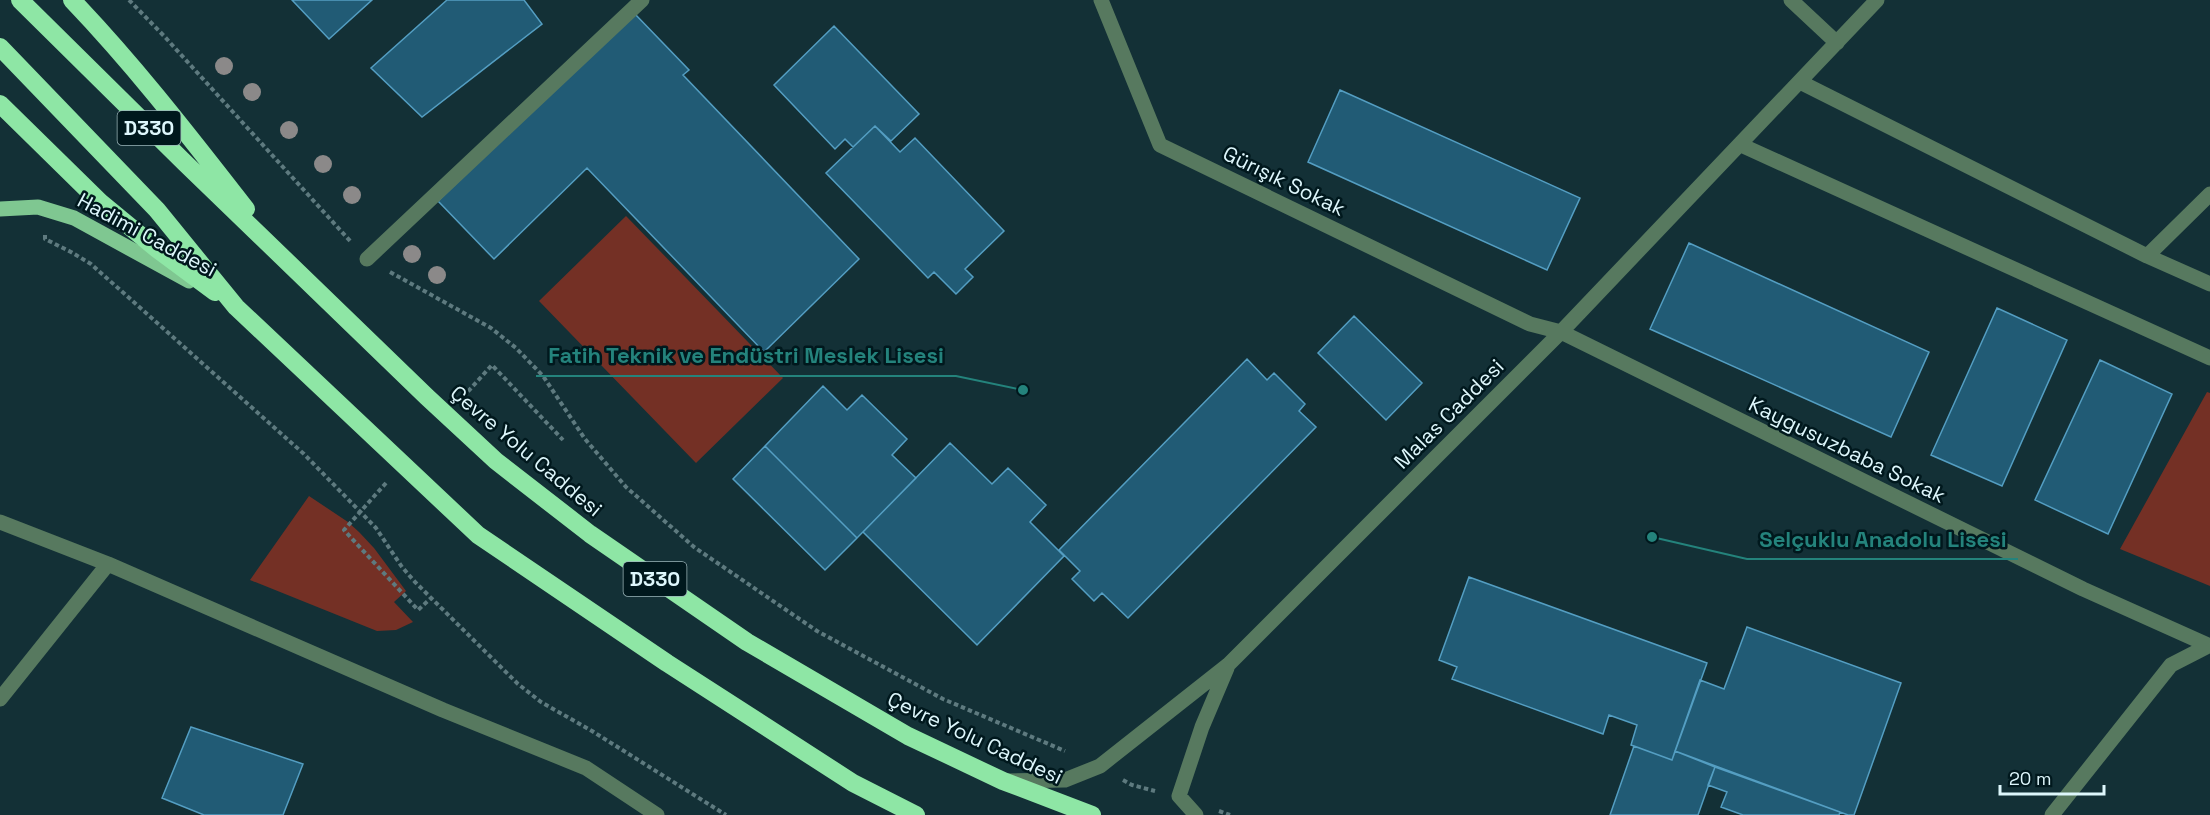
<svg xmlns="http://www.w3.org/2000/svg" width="2210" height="815" viewBox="0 0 2210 815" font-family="'Space Grotesk',sans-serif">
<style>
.green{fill:#743025}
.building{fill:#215b75;stroke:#549ec2;stroke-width:1.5}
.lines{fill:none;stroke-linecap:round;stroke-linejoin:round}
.path{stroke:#5e7a7f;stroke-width:4;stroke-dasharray:4.5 3;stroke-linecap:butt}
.minor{stroke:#57795f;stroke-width:15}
.major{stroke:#7fc791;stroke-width:15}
.highway{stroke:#8ee6a5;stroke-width:18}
.tree{fill:#8b8989}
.labels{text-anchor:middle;stroke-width:5;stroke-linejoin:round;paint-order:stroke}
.shield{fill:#00181d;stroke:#9bb4b9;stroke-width:1.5}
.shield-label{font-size:20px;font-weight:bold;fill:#def7fc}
.street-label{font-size:21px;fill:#def7fc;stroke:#00181d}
.leader{fill:none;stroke:#24837c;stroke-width:2}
.callout-dot{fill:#24837c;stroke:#00181d;stroke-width:2}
.callout-label{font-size:22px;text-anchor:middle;font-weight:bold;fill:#24837c;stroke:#00181d;stroke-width:5;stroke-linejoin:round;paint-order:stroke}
</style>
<rect width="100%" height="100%" fill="#133036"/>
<path class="green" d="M 626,216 L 783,378 L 696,463 L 539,301 Z
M 2207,392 L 2210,393 L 2210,586 L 2120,549 Z
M 309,496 L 348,522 L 359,532 L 374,548 L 406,591 L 394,602 L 413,622 L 396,630 L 377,631 L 250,580 Z"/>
<path class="building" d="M 292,0 L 372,0 L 329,39 Z
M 447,0 L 524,0 L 542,24 L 422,117 L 371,68 Z
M 633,12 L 689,70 L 683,75 L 859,259 L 764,352 L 587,168 L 494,259 L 438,201 Z
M 834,26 L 919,114 L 891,141 L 875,126 L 853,147 L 845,139 L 835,149 L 774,85 Z
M 1340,90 L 1580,198 L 1547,270 L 1308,162 Z
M 875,126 L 900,152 L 915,138 L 1004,231 L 965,269 L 973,277 L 956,294 L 934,272 L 928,278 L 826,173 Z
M 1689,243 L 1929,352 L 1891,437 L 1650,329 Z
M 1997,308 L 2067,340 L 2002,486 L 1931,455 Z
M 1354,316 L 1422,383 L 1386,420 L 1318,353 Z
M 1247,359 L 1267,380 L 1274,373 L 1305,404 L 1299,411 L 1316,427 L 1128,618 L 1102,593 L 1094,601 L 1072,579 L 1080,571 L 1059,550 Z
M 2100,360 L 2172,394 L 2108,534 L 2035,500 Z
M 823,386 L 847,410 L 862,395 L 907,439 L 892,455 L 916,478 L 857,538 L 765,446 Z
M 950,443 L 992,484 L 1008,468 L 1046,505 L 1030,522 L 1064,556 L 977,645 L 863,532 Z
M 765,446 L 857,538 L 825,570 L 733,479 Z
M 1469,577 L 1707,663 L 1672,760 L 1631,745 L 1637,725 L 1609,715 L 1603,734 L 1452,679 L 1457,667 L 1439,660 Z
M 1747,627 L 1901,683 L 1854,815 L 1848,815 L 1675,751 L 1700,680 L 1724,689 Z
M 191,727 L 303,764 L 283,815 L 204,815 L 162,798 Z
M 1634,746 L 1672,760 L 1675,751 L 1715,767 L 1698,815 L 1610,815 Z
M 1715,767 L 1840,812 L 1839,815 L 1743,815 L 1721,807 L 1727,792 L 1708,785 Z"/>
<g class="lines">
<path class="path" d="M 129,0 L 164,36 L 351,242
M 45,235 L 45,239 L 71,252 L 91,264 L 304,454 L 376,528 L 402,567 L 415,582 L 518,684 L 541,702 L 592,731 L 726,815
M 390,272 L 491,328 L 516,348 L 543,376 L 585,439 L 626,487 L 694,547 L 817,631 L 943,699 L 1065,751
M 463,397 L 492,365 L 563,440
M 386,483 L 344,530 L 418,610 L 430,599
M 1123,780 L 1132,785 L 1155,791
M 1219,811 L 1230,815"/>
<path class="minor" d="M 1101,0 L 1160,145 L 1530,324 L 1561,332 L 2083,589 L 2210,646
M 1791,0 L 1837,43
M 1800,82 L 2147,256 L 2210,284
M 1741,145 L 2210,358
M 2147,256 L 2210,194
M 367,259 L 642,0
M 0,522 L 108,564 L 443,710 L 586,768 L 657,815
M 0,699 L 108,564
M 1007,781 L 1065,780 L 1100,766 L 1228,665 L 1561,332 L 1877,0
M 1196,815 L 1179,796 L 1202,727 L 1227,668
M 2052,815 L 2171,665 L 2208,646"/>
<path class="major" d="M 0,209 L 38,207 L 74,218 L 189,281"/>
<path class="highway" d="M 20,0 L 185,163 L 427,397 L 496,461 L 590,534 L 747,642 L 908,736 L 1003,781 L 1092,815
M 72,0 C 136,67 189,136 246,209
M 0,47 L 157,210 L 236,307 L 478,535 L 667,663 L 853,783 L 916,815
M 0,104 L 100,202 L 157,249 L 215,292"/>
</g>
<g class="tree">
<circle cx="224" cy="66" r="9"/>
<circle cx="252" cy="92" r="9"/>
<circle cx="289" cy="130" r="9"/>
<circle cx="323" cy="164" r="9"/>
<circle cx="352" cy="195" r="9"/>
<circle cx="412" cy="254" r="9"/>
<circle cx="437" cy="275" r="9"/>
</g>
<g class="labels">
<g class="shield">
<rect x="117.5" y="111" width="63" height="34" rx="4.5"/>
<rect x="623.5" y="562" width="63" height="34" rx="4.5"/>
</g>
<g class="shield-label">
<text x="149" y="135">D330</text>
<text x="655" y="586">D330</text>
</g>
<g class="street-label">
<text transform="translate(1284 181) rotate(26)" y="7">Gürışık Sokak</text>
<text transform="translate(147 235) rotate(28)" y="7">Hadimi Caddesi</text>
<text transform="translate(1449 414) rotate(-45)" y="7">Malas Caddesi</text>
<text transform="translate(1847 450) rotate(26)" y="7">Kaygusuzbaba Sokak</text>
<text transform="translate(526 451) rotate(40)" y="7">Çevre Yolu Caddesi</text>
<text transform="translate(975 738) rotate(25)" y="7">Çevre Yolu Caddesi</text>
</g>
</g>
<path class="leader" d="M1023 390L956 376H536M1652 537L1747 559H2018"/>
<g class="callout-dot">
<circle cx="1023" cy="390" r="6"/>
<circle cx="1652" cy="537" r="6"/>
</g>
<g class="callout-label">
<text x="746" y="363">Fatih Teknik ve Endüstri Meslek Lisesi</text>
<text x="1883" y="547">Selçuklu Anadolu Lisesi</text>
</g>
<path d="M2000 785v9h104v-9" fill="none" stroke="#def7fc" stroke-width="3"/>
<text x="2009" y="785" font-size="18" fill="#def7fc" stroke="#00181d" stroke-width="4.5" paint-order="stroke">20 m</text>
</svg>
